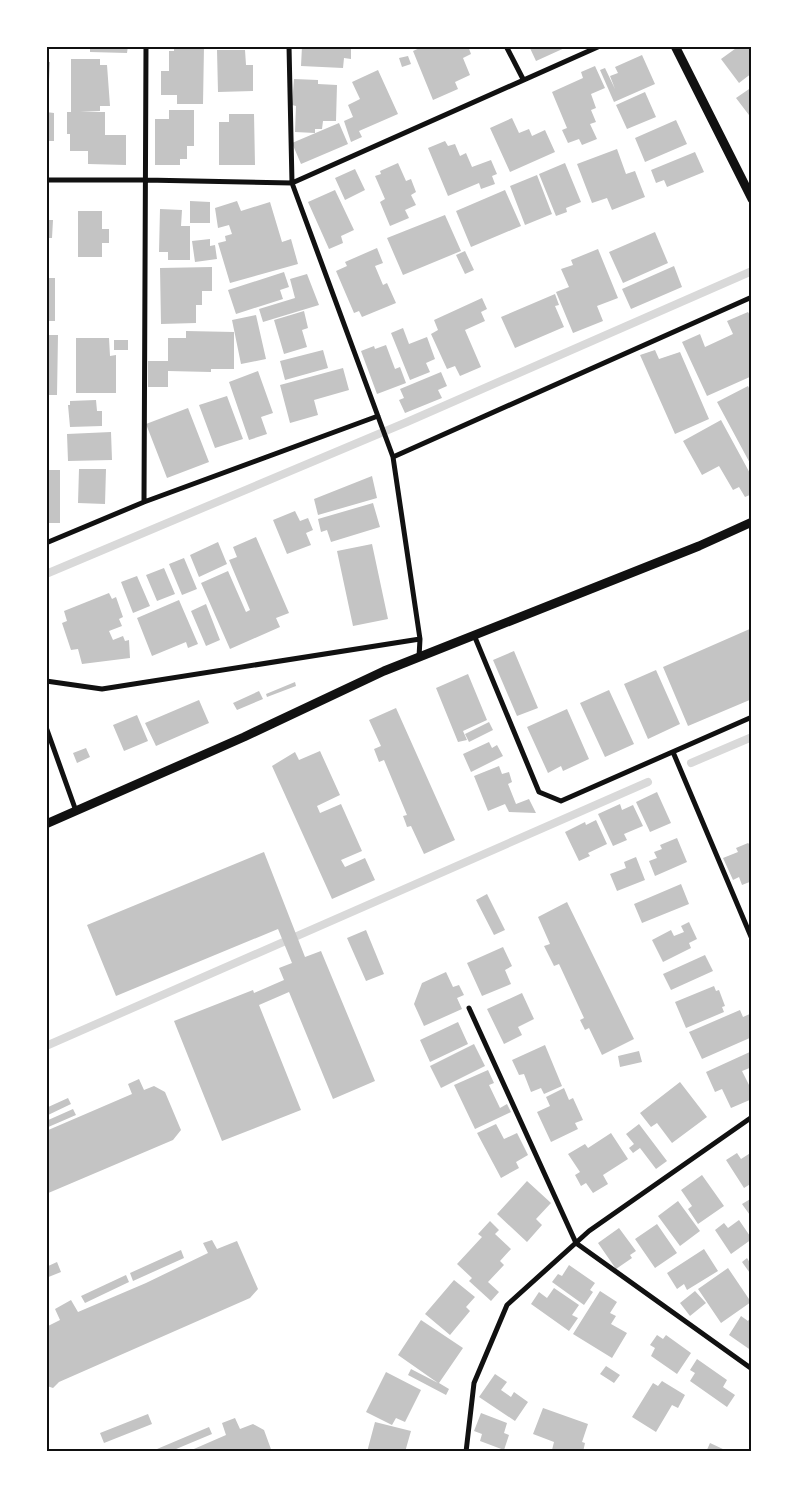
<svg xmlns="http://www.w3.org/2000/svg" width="798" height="1498" viewBox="0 0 798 1498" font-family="Helvetica,sans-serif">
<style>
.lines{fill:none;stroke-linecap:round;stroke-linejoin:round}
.stream{stroke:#d9d9d9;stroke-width:8}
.building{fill:#c4c4c4}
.minor{stroke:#111;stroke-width:5}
.tertiary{stroke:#111;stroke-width:9}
.neatline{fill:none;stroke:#111;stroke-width:2}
</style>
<rect width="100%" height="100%" fill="#fff"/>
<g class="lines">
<path class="stream" d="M 46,574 L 407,422 L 752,271
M 691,763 L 752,737
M 46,1046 L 648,782"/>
</g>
<path class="building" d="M 90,46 L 128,46 L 127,53 L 90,52 Z
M 174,46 L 204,46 L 203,104 L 177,104 L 177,95 L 161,95 L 161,71 L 169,71 L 169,51 L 174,51 Z
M 302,46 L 351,46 L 351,59 L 344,58 L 343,68 L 301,66 Z
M 424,46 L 468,46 L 471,54 L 463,58 L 470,75 L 455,82 L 458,89 L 433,100 L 413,51 Z
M 529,46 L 569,46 L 536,61 Z
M 739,46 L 752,46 L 752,73 L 739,83 L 721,59 Z
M 217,50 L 245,50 L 246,65 L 253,65 L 253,91 L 218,92 Z
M 642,55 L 655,84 L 614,102 L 600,70 L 605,68 L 615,89 L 610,76 L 618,73 L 615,67 Z
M 408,56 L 411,64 L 402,67 L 399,58 Z
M 71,59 L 100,59 L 100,65 L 107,65 L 110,106 L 100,106 L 100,111 L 80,112 L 105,112 L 105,135 L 126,135 L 126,165 L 88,164 L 88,151 L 70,151 L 70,134 L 67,134 L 67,112 L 71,112 Z
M 46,62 L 50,62 L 49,81 L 46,81 Z
M 595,66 L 605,88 L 591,94 L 596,108 L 591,110 L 596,122 L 590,124 L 597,139 L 582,145 L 579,139 L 568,143 L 562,130 L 567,128 L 552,92 L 583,78 L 581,72 Z
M 378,70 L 398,114 L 359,131 L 362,137 L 351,142 L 344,121 L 353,117 L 348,105 L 360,99 L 352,82 Z
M 294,79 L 318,80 L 318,84 L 337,85 L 336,121 L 323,121 L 322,129 L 315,129 L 315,133 L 295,132 L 296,106 L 292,105 Z
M 752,87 L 752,119 L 736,98 Z
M 645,92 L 656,117 L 627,129 L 616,105 Z
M 169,110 L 194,110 L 194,146 L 187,146 L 187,159 L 180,159 L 180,165 L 155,165 L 155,119 L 169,119 Z
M 46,112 L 54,113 L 54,141 L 46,141 Z
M 229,114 L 254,114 L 255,165 L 219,165 L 219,122 L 229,122 Z
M 512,118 L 519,133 L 529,129 L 532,136 L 545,130 L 555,152 L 510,172 L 490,128 Z
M 676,120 L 687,144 L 645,162 L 635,138 Z
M 339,123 L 348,144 L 301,164 L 292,143 Z
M 445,141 L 448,146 L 455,144 L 460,156 L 466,153 L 472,167 L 491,160 L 497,174 L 492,176 L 495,184 L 481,189 L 479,183 L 448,196 L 428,148 Z
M 617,149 L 626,174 L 635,171 L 645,197 L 612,210 L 607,198 L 592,203 L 577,164 Z
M 695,152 L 704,172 L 667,187 L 664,180 L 656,183 L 651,170 Z
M 398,163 L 406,181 L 411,179 L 416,192 L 411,195 L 416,205 L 405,210 L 409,218 L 390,226 L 380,202 L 385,199 L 375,176 L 381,174 L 380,171 Z
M 565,163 L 581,202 L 566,208 L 567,212 L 556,216 L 539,174 Z
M 355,169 L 365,190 L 345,200 L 335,178 Z
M 537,175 L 552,214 L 525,225 L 510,186 Z
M 335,190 L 354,230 L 341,236 L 343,243 L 329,249 L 308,202 Z
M 505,190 L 521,226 L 471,247 L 456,211 Z
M 190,201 L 210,202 L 210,223 L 190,223 Z
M 237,201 L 241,211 L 270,202 L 282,242 L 291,239 L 298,264 L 230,283 L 218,243 L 226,241 L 225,236 L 232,234 L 229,225 L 218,228 L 215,208 Z
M 160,209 L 182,210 L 181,226 L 190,226 L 190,260 L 168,260 L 168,252 L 159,252 Z
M 78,211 L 102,211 L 102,229 L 109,229 L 109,243 L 102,243 L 102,257 L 78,257 Z
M 445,215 L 461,251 L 403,275 L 387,238 Z
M 46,220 L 53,220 L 52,238 L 46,238 Z
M 655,232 L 668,263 L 623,283 L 609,252 Z
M 210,239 L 210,246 L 215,245 L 217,259 L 195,262 L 192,241 Z
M 377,248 L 383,263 L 375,266 L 383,285 L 387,283 L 396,303 L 362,317 L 359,311 L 354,313 L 336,271 L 347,266 L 345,262 Z
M 598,249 L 618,298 L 597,306 L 603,321 L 573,333 L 556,292 L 569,287 L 561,269 L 573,265 L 571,260 Z
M 465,251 L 474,270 L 465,274 L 456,255 Z
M 674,266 L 682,287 L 631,309 L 622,289 Z
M 212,267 L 212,291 L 202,291 L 202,305 L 196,305 L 196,323 L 161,324 L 160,268 Z
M 284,272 L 289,287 L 280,290 L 283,299 L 236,314 L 228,290 Z
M 307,274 L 319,305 L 263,322 L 259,309 L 295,298 L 290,279 Z
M 46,278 L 55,278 L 55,321 L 46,321 Z
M 555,294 L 559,305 L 555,306 L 564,327 L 515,348 L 501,317 Z
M 482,298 L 487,309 L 481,312 L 485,321 L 465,330 L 481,367 L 460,376 L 455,366 L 447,369 L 431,334 L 438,330 L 434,320 Z
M 304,311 L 308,328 L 302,330 L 307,347 L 284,354 L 274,320 Z
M 748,312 L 752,319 L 752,376 L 707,396 L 682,342 L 700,334 L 705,347 L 733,334 L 727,321 Z
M 256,315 L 266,359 L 241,364 L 232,320 Z
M 403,328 L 409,344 L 427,337 L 435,359 L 426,363 L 430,372 L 410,380 L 391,333 Z
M 186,331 L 234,332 L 234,369 L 211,369 L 211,372 L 168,371 L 168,387 L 148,387 L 148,361 L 168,361 L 168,338 L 186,338 Z
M 46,335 L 58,335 L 57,395 L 46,395 Z
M 76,338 L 109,338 L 110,356 L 116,355 L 116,393 L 76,393 Z
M 114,340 L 128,340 L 128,350 L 114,350 Z
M 386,345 L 395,369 L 400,367 L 406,383 L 377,394 L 361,351 L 374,346 L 375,349 Z
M 323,350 L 328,368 L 285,380 L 280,361 Z
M 655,350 L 659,359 L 680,352 L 709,419 L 675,434 L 640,355 Z
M 343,368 L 349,390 L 314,400 L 318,415 L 290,423 L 280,385 Z
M 258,371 L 273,413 L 261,417 L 267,434 L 249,440 L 229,382 Z
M 441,372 L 447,386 L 438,390 L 442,398 L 405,413 L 399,400 L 404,398 L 400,389 Z
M 748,386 L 752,394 L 752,467 L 717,402 Z
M 227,396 L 243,439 L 215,448 L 199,405 Z
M 96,400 L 97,411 L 102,411 L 102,426 L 70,427 L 68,405 L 70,405 L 70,401 Z
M 188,408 L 209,462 L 167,478 L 146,424 Z
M 721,420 L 752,477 L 752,494 L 745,497 L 739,487 L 733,490 L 719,466 L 702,475 L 683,441 Z
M 111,432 L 112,460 L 68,461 L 67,434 Z
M 79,469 L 106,469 L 105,504 L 78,503 Z
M 46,470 L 60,470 L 60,523 L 46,523 Z
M 372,476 L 377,498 L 318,515 L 314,499 Z
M 373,503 L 380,527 L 331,542 L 327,530 L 321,532 L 318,519 Z
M 295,511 L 300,521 L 308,518 L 313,530 L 306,533 L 311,545 L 287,554 L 273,520 Z
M 256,537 L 289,613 L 276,618 L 280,627 L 230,649 L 201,583 L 228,571 L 246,612 L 250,610 L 229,560 L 237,557 L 233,547 Z
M 218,542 L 227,564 L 199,577 L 190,555 Z
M 372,544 L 388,619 L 353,626 L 337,551 Z
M 184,558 L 197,589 L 182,595 L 169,564 Z
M 164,568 L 175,594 L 157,601 L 146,575 Z
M 137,576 L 150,606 L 133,613 L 121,582 Z
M 109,593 L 112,599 L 116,597 L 123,617 L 119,619 L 122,626 L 109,631 L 113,640 L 123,636 L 125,641 L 129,640 L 130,658 L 82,664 L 78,649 L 71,650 L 62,623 L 67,621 L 64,611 Z
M 179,600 L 198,644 L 188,648 L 186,642 L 152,656 L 137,618 Z
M 206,604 L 220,640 L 206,646 L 191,611 Z
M 752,628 L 752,699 L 688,726 L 663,667 Z
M 514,651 L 538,708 L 517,716 L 493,660 Z
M 656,670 L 680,724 L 648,739 L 624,684 Z
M 468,674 L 487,720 L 463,731 L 467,740 L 458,742 L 436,688 Z
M 295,682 L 296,686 L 267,697 L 266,694 Z
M 609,690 L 634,744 L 605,757 L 580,703 Z
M 259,691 L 263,699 L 237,710 L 233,703 Z
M 199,700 L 209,723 L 156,746 L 145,723 Z
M 396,708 L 455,840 L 424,854 L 411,826 L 407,827 L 406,824 L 403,816 L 407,815 L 384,760 L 379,762 L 374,749 L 381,746 L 369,720 Z
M 567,709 L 589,759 L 563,771 L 561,766 L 548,773 L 527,727 Z
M 137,715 L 148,741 L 124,751 L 113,725 Z
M 489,722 L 493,730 L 469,742 L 465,734 Z
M 489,742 L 492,748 L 497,745 L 503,756 L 471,772 L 463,754 Z
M 86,748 L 90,757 L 77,763 L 73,753 Z
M 320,751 L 340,795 L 317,806 L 320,813 L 341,804 L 362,851 L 341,860 L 345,867 L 365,858 L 375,880 L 332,899 L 272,766 L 295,752 L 299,760 Z
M 499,766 L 502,774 L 509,772 L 512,782 L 508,784 L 516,804 L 529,799 L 536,813 L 509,812 L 505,804 L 488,811 L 474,776 Z
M 657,792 L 671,823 L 650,832 L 636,802 Z
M 620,804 L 622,810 L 633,805 L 643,826 L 624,834 L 627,840 L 613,846 L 598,814 Z
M 596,820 L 607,844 L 588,853 L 590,856 L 579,861 L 565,832 L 585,822 L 586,825 Z
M 677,838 L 687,862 L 655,876 L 649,861 L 657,858 L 654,852 L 662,849 L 660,845 Z
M 748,843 L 752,847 L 752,881 L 742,885 L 739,877 L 733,880 L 723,858 L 738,852 L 736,848 Z
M 264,852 L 305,957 L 321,951 L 375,1081 L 333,1099 L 289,992 L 259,1005 L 301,1110 L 222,1141 L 174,1021 L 253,990 L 254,993 L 284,980 L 279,968 L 292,963 L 278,929 L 116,996 L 87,925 Z
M 636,857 L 645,880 L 617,891 L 610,874 L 626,868 L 624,862 Z
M 681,884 L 689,904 L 642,923 L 634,904 Z
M 487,894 L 505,930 L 494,935 L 476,900 Z
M 567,902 L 634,1039 L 602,1055 L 589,1028 L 585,1030 L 580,1020 L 584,1018 L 559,964 L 554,966 L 544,946 L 550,944 L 538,917 Z
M 689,922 L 697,939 L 689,943 L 691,948 L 663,962 L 652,940 L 671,930 L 674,936 L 684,932 L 681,926 Z
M 366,930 L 384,974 L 366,981 L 347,938 Z
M 503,947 L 512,966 L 505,970 L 511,984 L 482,996 L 467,963 Z
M 705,955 L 713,971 L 671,990 L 663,974 Z
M 446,972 L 453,987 L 459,985 L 464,995 L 457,998 L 462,1009 L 424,1026 L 414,1004 L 422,983 Z
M 714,986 L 716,991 L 719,990 L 725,1006 L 722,1007 L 724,1012 L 686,1028 L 675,1002 Z
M 522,993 L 534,1019 L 518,1027 L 522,1035 L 504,1044 L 487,1009 Z
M 740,1010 L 743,1017 L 752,1013 L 752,1037 L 702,1059 L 689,1032 Z
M 458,1022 L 468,1044 L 430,1062 L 420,1040 Z
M 474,1044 L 485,1066 L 441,1088 L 430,1066 Z
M 545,1045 L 562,1086 L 544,1094 L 541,1088 L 531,1092 L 524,1074 L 519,1075 L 512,1060 Z
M 639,1051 L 642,1062 L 620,1067 L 618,1056 Z
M 752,1051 L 752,1067 L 742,1071 L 752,1091 L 752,1099 L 731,1108 L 722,1089 L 715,1092 L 706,1072 Z
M 488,1070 L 494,1083 L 489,1085 L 500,1108 L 507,1104 L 511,1112 L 475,1129 L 454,1085 Z
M 139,1079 L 144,1090 L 154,1086 L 165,1092 L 181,1130 L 173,1140 L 46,1194 L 46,1131 L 132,1094 L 128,1084 Z
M 680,1082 L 707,1117 L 672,1143 L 657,1123 L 651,1127 L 640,1113 Z
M 564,1088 L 569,1100 L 573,1098 L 583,1120 L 575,1123 L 578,1129 L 551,1142 L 537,1112 L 550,1106 L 546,1097 Z
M 68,1098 L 71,1104 L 46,1116 L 46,1108 Z
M 73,1109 L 76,1115 L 46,1128 L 46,1121 Z
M 496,1124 L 504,1139 L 517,1133 L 528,1155 L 516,1162 L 519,1168 L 501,1178 L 477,1133 Z
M 639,1124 L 667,1161 L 656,1169 L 640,1148 L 633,1153 L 629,1148 L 634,1144 L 626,1134 Z
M 611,1133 L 628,1159 L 603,1175 L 608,1184 L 593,1193 L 586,1183 L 581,1186 L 575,1175 L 580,1172 L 568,1154 L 585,1144 L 588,1148 Z
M 752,1152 L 752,1183 L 744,1188 L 726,1160 L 737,1153 L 741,1159 Z
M 702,1175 L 724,1206 L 698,1224 L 688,1209 L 692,1206 L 681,1190 Z
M 527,1181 L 551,1203 L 536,1219 L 542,1225 L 527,1242 L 497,1214 Z
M 752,1198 L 752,1218 L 742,1204 Z
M 678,1201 L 700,1231 L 680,1246 L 658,1216 Z
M 739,1220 L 752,1239 L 731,1254 L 715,1230 L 724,1223 L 728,1228 Z
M 490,1221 L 499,1230 L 495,1234 L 511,1249 L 500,1261 L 504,1265 L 488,1282 L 499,1292 L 491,1301 L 469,1281 L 472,1278 L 457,1264 L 482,1237 L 478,1234 Z
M 657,1224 L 677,1253 L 655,1268 L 635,1239 Z
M 619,1228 L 636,1251 L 630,1255 L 632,1258 L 616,1269 L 598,1243 Z
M 212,1240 L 217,1249 L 237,1241 L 258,1289 L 250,1298 L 59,1382 L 53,1388 L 47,1386 L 48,1326 L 60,1320 L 55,1309 L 71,1300 L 78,1312 L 146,1283 L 208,1253 L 203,1243 Z
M 704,1249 L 718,1271 L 687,1290 L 684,1284 L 677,1289 L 667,1273 Z
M 181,1250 L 184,1258 L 133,1281 L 130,1273 Z
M 747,1258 L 752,1266 L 752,1276 L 742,1262 Z
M 57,1262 L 61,1272 L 46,1278 L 46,1267 Z
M 569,1265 L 595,1283 L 590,1290 L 593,1292 L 584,1305 L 552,1282 L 558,1274 L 562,1276 Z
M 728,1268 L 751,1302 L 721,1323 L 698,1289 Z
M 126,1275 L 129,1282 L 85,1303 L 81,1296 Z
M 454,1280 L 475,1297 L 466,1307 L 470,1311 L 450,1335 L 425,1314 Z
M 554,1288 L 579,1305 L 572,1315 L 578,1318 L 569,1331 L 531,1304 L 539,1292 L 547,1298 Z
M 600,1291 L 617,1302 L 610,1313 L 616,1316 L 611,1324 L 627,1333 L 612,1358 L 573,1334 Z
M 695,1291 L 706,1303 L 690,1316 L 680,1303 Z
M 752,1315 L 752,1351 L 729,1335 L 741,1316 L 748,1321 Z
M 421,1320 L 463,1348 L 439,1383 L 449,1389 L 446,1395 L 408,1375 L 411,1369 L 438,1383 L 398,1355 Z
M 657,1335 L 663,1339 L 666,1335 L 691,1353 L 677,1374 L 651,1356 L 655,1348 L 650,1345 Z
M 697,1359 L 727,1380 L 723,1387 L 735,1395 L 727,1407 L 690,1381 L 695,1373 L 690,1370 Z
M 606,1366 L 620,1375 L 614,1383 L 600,1374 Z
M 386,1372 L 421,1390 L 405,1422 L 396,1418 L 392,1425 L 366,1412 Z
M 495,1374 L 507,1382 L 501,1390 L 511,1397 L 514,1392 L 528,1402 L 515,1421 L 479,1397 Z
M 662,1381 L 685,1395 L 678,1408 L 672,1405 L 656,1432 L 632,1417 L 653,1383 L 658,1386 Z
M 543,1408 L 588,1424 L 582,1442 L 585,1443 L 583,1452 L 557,1452 L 552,1450 L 554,1442 L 533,1434 Z
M 481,1413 L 507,1423 L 504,1433 L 509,1435 L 504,1450 L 480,1441 L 482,1434 L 474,1431 Z
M 148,1414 L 152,1424 L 104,1443 L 100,1433 Z
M 235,1418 L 240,1429 L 253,1424 L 264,1430 L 272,1452 L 187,1452 L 226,1435 L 222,1423 Z
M 375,1422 L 411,1431 L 405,1452 L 367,1452 Z
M 209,1427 L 212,1434 L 169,1452 L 158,1452 L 157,1449 Z
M 710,1443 L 725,1450 L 724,1452 L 706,1452 Z"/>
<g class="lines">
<path class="minor" d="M 289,46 L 292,183 L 393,457 L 420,639 L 419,657
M 506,46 L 523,79
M 46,180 L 145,180 L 292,183 L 600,46
M 393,457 L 752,297
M 144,502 L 146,46
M 46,543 L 144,502 L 378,416
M 474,635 L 539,792 L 561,801 L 752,717
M 46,681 L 102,689 L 420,639
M 46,727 L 76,811
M 673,752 L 752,939
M 469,1008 L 576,1243 L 752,1369
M 466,1452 L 474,1383 L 507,1305 L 589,1231 L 752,1117"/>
<path class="tertiary" d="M 675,46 L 752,199
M 46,824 L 244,737 L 384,671 L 699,546 L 752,522"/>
</g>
<rect width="798" height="1498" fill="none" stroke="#ffffff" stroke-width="95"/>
<rect x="48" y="48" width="702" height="1402" class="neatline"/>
</svg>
